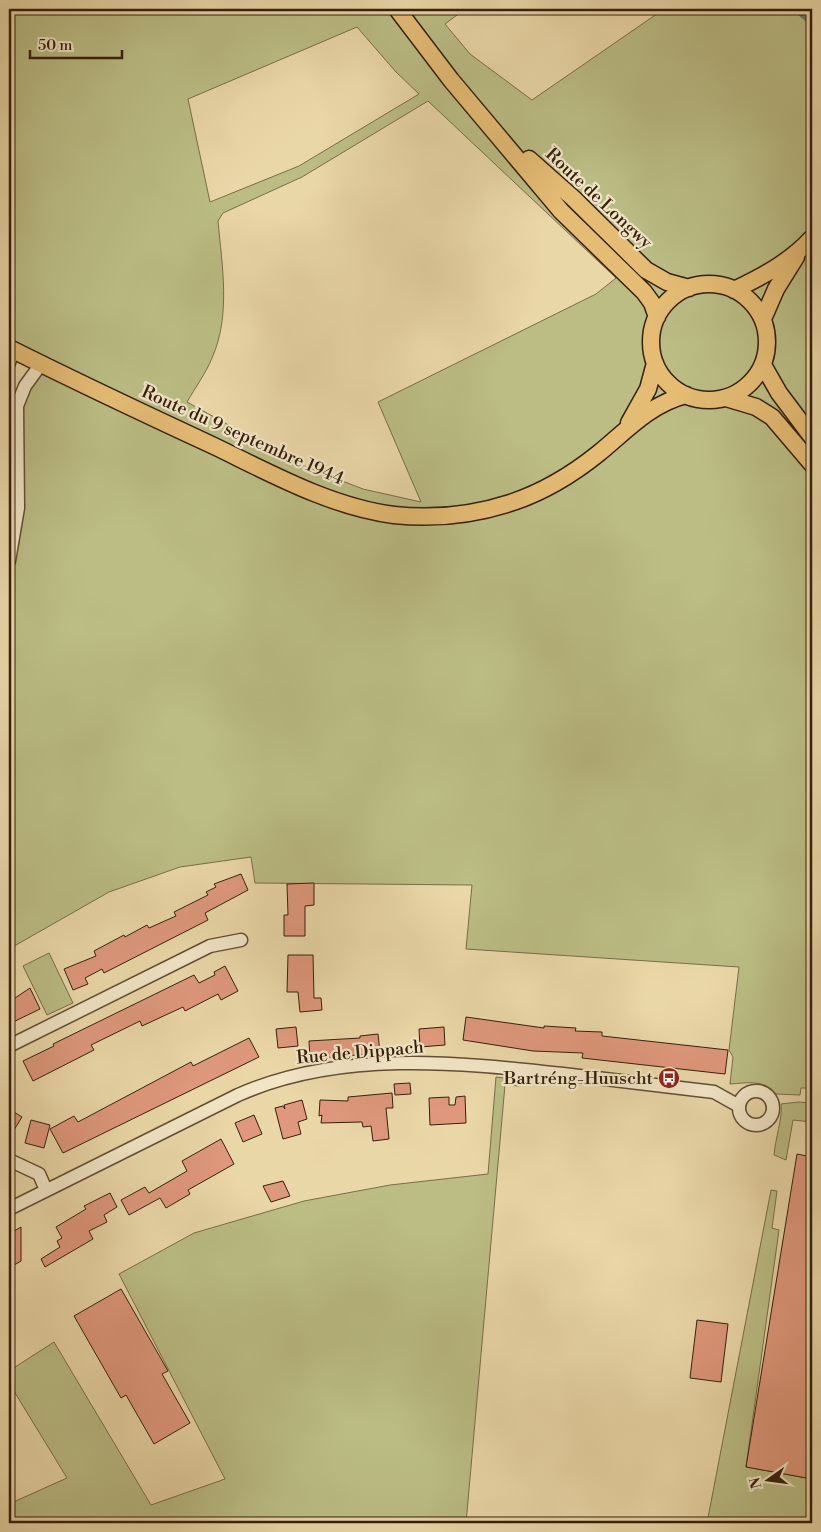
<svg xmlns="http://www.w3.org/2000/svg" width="821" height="1532" viewBox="0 0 821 1532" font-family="'Libre Bodoni',serif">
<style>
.green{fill:#bbbd85;stroke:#786e48;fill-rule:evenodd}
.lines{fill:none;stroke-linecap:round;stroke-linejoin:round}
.stream{stroke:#707c69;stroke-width:4}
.building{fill:#df987c;stroke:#35200c}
.minor-casing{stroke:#624e33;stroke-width:15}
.major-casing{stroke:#35200c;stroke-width:19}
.minor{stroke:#f1e5c6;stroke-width:12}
.major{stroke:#e5bc74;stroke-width:16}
.labels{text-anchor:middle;stroke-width:4.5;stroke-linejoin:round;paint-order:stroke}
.street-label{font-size:18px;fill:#35200c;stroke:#f1e5c6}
.poi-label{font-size:18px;fill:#35200c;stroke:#f1e5c6;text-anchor:end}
</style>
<rect width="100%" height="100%" fill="#ead7a8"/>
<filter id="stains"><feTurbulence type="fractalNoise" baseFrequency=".004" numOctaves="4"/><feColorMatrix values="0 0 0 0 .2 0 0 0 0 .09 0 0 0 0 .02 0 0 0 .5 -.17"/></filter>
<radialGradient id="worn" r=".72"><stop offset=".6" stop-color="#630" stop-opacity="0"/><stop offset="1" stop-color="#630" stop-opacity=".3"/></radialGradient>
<path class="green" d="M 9,9 L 465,9 L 445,24 L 470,54 L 532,100 L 664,9 L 812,9 L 812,1088 L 801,1088 L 800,1095 L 776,1094 C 765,1079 747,1083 730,1084 L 733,1057 L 729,1050 L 739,967 L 466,949 L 472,885 L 255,883 L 251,857 L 180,867 L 109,892 L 9,949 L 9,422 L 18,466 L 17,406 L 40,364 L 14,351 L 9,363 ZM 357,27 L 396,72 L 419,94 L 299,166 L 210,202 L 188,99 ZM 428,101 L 616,278 L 596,294 L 378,402 L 421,502 L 363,489 L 299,464 L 187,402 C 195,388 206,373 212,358 C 231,315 222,266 218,221 L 223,213 L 302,177 Z
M 49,953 L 73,1003 L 47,1015 L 23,966 Z
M 496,1077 L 519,1080 L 519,1086 L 505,1085 L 466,1523 L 9,1523 L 9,1504 L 67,1478 L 9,1383 L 9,1371 L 54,1342 L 151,1505 L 225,1479 L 119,1274 L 194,1233 L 304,1201 L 390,1185 L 488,1174 Z
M 799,1102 L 812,1103 L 812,1122 L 793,1120 L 786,1160 L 774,1155 C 775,1140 783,1116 781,1104 Z
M 771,1190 L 777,1191 L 772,1228 L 779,1230 L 746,1467 L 812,1479 L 812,1523 L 707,1523 Z"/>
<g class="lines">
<path class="stream" d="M 794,9 L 812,24"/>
</g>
<path class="building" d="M 241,874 L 248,890 L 205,913 L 208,920 L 104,973 L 102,969 L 85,978 L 88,984 L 73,990 L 64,969 L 96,956 L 94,951 L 124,935 L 125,937 L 147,925 L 149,928 L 176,916 L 174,912 L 208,895 L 206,892 L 216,887 L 214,884 Z
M 314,883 L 314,905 L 305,906 L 305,936 L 284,936 L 284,915 L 288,915 L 287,884 Z
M 288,955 L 313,955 L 314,998 L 321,998 L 322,1010 L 300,1012 L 298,992 L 287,992 Z
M 225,966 L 238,991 L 221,1000 L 218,994 L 185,1011 L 183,1007 L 142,1026 L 140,1021 L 91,1045 L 94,1050 L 33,1081 L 23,1061 L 54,1046 L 53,1044 L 194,975 L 199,983 L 215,975 L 214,972 Z
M 30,988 L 40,1009 L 9,1024 L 9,1002 Z
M 466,1017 L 544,1028 L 544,1026 L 576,1028 L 575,1031 L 602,1032 L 602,1036 L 728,1050 L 725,1074 L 582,1058 L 583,1053 L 533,1051 L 463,1040 Z
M 296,1027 L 298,1046 L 278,1048 L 276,1029 Z
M 444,1027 L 445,1045 L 420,1047 L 419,1029 Z
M 378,1034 L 380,1053 L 310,1059 L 309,1041 L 360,1038 L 360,1036 Z
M 249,1038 L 259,1057 L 63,1153 L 50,1129 L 74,1116 L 78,1122 L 191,1062 L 193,1066 Z
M 410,1083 L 411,1094 L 395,1095 L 394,1084 Z
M 392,1093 L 393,1108 L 386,1108 L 389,1139 L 373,1141 L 371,1126 L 363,1127 L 362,1122 L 321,1123 L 322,1115 L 319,1116 L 320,1100 L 348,1101 L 348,1097 Z
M 465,1096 L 466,1123 L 430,1125 L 429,1098 L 449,1097 L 449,1105 L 455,1105 L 456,1097 Z
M 302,1100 L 307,1119 L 298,1122 L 301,1134 L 283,1139 L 275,1108 L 283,1106 L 285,1109 L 284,1105 Z
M 9,1109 L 22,1117 L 9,1138 Z
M 254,1115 L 262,1134 L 243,1142 L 235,1123 Z
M 31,1120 L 50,1125 L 44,1148 L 25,1143 Z
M 221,1139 L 234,1164 L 188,1190 L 190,1194 L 166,1208 L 160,1198 L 129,1215 L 121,1200 L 145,1187 L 149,1193 L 187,1171 L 182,1161 Z
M 797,1154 L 812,1157 L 812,1479 L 746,1467 Z
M 283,1181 L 290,1196 L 271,1202 L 263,1186 Z
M 110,1193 L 117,1207 L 104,1215 L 107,1222 L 89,1231 L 93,1239 L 45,1267 L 41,1259 L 60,1247 L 57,1241 L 62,1238 L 56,1227 L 86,1209 L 84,1206 Z
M 21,1227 L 21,1261 L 9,1268 L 9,1234 Z
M 121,1289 L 168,1371 L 162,1374 L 190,1423 L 154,1444 L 126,1395 L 121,1398 L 74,1316 Z
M 697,1320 L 728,1324 L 721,1382 L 690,1378 Z"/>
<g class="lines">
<g class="minor-casing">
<path id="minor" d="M 9,363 L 13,350
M 9,561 L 18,508 L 17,406 L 25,386 L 41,364
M 9,1046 L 210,946 L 241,940
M739 1108a17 17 0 1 1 34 0a17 17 0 1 1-34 0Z
M 9,1160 L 39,1174 L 46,1190
M 9,1209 L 238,1095 C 339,1050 456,1062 563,1074 C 613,1080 664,1086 714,1092 L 739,1106"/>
</g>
<g class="major-casing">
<path id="major" d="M 397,9 L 451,80 L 561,211 L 644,292 L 652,303 L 657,317
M 529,159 L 573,198 L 646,270 L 667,282 L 689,288
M651 342a58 58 0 1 1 116 0a58 58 0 1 1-116 0Z
M 734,290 C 763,276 790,262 812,238
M 763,319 L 776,289 L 796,257
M 9,348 C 77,382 145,414 214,446 C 270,473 331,507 394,515 C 432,519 473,515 510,503 C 541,493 573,474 599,453 C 626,431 650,404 686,395
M 763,365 L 779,393 L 812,437
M 726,398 L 756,407 L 772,417 L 812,464
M 629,423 L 648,389 L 655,363"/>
</g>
<use href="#minor" class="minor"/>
<use href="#major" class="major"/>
</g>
<defs>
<g id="bus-disc" transform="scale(1.125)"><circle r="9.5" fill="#8f2418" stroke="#f1e5c6"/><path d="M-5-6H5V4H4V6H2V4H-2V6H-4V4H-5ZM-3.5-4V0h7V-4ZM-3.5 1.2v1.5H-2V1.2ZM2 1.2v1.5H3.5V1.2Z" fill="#fff"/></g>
</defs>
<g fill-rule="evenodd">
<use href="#bus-disc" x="669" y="1078"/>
</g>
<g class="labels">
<g class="street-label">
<text transform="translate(599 198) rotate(43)" y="6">Route de Longwy</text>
<text transform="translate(243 435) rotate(24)" y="6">Route du 9 septembre 1944</text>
<text transform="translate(360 1052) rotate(-5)" y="6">Rue de Dippach</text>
</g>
<g class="poi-label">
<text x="653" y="1084">Bartréng-Huuscht</text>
</g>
</g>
<rect width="821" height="1532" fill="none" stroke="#ead7a8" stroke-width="30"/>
<rect x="10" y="10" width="801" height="1512" fill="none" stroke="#35200c" stroke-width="2.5"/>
<rect x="15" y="15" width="791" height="1502" fill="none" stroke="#35200c"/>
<g transform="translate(768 1480) rotate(256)" stroke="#f1e5c6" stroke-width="4" paint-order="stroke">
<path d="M0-4L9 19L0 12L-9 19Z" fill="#35200c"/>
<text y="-8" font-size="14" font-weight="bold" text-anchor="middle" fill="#35200c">N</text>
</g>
<path d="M30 50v8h92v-8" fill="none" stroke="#35200c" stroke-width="2.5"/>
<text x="38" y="50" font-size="15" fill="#35200c" stroke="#f1e5c6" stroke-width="4" paint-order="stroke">50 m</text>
<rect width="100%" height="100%" filter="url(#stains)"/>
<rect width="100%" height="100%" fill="url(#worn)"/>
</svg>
